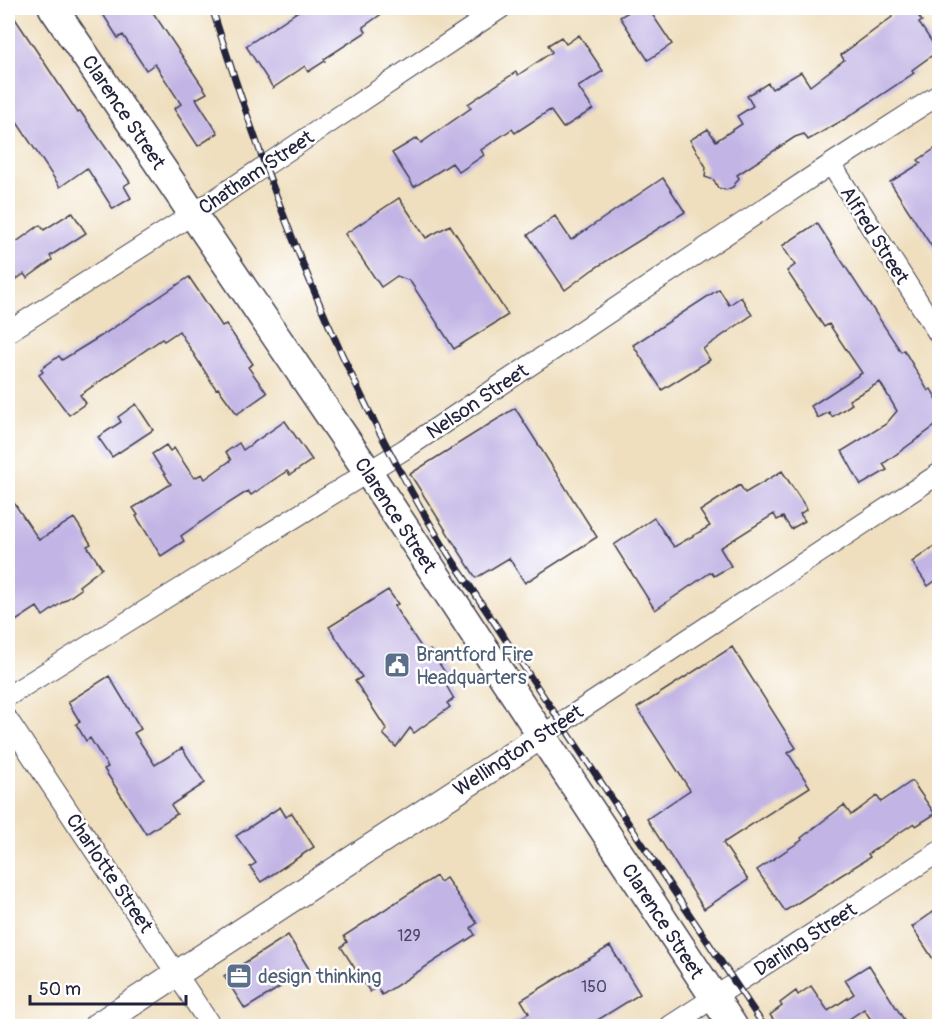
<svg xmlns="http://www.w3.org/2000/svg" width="947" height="1034" viewBox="0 0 947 1034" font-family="Pangolin,sans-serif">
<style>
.building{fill:#c2b5e5}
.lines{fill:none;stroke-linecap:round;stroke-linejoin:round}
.minor-casing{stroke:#413e4f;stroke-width:22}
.tertiary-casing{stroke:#413e4f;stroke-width:28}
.secondary-casing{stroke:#413e4f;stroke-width:31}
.minor{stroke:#fff;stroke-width:20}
.tertiary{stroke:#fff;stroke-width:26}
.secondary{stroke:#fff;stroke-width:28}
.rail-casing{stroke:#22223b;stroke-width:7}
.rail{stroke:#fff;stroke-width:4.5;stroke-dasharray:14;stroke-linecap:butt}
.labels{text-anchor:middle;stroke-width:5;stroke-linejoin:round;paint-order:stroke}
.number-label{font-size:16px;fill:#4a4766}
.street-label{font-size:20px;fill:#22223b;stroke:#fff}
.service-label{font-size:20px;fill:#4e5e75;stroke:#fff;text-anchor:start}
</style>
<rect width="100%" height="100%" fill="#fff"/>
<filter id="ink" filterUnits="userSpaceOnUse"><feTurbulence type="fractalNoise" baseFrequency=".0167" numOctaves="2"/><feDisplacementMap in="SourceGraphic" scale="12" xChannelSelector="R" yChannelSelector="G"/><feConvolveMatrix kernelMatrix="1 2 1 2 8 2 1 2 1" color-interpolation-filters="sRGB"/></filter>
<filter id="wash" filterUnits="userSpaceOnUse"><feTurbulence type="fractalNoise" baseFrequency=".008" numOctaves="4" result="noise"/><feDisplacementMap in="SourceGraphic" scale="24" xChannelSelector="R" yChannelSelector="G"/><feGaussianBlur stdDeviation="1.35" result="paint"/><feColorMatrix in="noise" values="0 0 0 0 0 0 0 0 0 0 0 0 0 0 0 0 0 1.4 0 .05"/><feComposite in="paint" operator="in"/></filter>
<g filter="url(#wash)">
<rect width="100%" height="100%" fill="#efdfbf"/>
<g id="blocks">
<path class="building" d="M 8,8 L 78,113 L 80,111 L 130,182 L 124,186 L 131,198 L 113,209 L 87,168 L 60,187 L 8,109 Z
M 99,8 L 150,8 L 207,93 L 196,99 L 218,133 L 198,146 L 174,109 L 181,104 L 155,64 L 146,70 L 123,35 L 118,38 Z
M 303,8 L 390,8 L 363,27 L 366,32 L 324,59 L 325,61 L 308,72 L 305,66 L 273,88 L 246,46 Z
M 635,8 L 648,8 L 672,44 L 648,60 L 620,17 Z
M 900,8 L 913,8 L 922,21 L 919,23 L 938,51 L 912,70 L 914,73 L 845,119 L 808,140 L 804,134 L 795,137 L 737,175 L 739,178 L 733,187 L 726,190 L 718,188 L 714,180 L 705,177 L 706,167 L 690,140 L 708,129 L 716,141 L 742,124 L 737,116 L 753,106 L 747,96 L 768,83 L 772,89 L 801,72 L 810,86 L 844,60 L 841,55 L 892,17 L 891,14 Z
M 579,35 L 603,71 L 578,87 L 593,109 L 563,128 L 550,110 L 515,133 L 512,129 L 481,150 L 484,155 L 459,172 L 452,163 L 414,187 L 392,153 L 417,138 L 421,143 L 471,108 L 468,104 L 516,72 L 518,75 L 552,52 L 548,45 L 561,37 L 566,44 Z
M 939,146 L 939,258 L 890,182 L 921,163 L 918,160 Z
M 663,178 L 685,212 L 592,270 L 565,290 L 528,235 L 555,216 L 571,240 Z
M 399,198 L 426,238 L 450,225 L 508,315 L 454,349 L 410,281 L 397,276 L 381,287 L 345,234 Z
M 72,212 L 86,233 L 50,256 L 52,260 L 27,278 L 24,274 L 8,285 L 8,248 L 40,225 L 44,230 Z
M 817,223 L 901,352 L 904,350 L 928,391 L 931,389 L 939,403 L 939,423 L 883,464 L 887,470 L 861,485 L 842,451 L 886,424 L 897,411 L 880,382 L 849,400 L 852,404 L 832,417 L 829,412 L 818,418 L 811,406 L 862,373 L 829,324 L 824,327 L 787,271 L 795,265 L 782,246 Z
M 189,277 L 222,326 L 226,324 L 253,364 L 248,367 L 267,393 L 237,414 L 218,388 L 216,389 L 179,331 L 164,341 L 162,339 L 80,395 L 86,403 L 69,415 L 39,375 L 43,372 L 41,369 L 59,356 L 62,360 L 101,336 Z
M 719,289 L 729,305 L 741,297 L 752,315 L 703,349 L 710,360 L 662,390 L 633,345 Z
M 136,404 L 153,430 L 112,457 L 98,437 L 121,422 L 118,417 Z
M 515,408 L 597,537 L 525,583 L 509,558 L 476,578 L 410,474 Z
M 285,421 L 312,460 L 290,475 L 287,471 L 251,495 L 248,491 L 218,510 L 181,536 L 184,541 L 161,556 L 136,516 L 138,515 L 133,508 L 171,484 L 152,454 L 166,445 L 170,451 L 174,448 L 194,478 L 202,474 L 205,479 L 231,460 L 226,452 L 239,443 L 243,450 Z
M 782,471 L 807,509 L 800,514 L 805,521 L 791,529 L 783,517 L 777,520 L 774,514 L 720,548 L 731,566 L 714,576 L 711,572 L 655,610 L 614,545 L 654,518 L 674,547 L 710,526 L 700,511 L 740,485 L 745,493 Z
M 8,494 L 39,540 L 74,518 L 91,544 L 87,546 L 102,568 L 79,586 L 81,589 L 43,616 L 37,607 L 8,626 Z
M 939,543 L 939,578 L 928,586 L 912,562 Z
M 388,590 L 398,604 L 394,606 L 425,653 L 430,650 L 451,681 L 446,685 L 454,699 L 447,703 L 450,707 L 414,733 L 410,728 L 396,747 L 383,734 L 387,730 L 355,681 L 362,677 L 329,627 Z
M 732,647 L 796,748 L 788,753 L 810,787 L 723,843 L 748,880 L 704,909 L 647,819 L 690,790 L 637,708 Z
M 109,676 L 141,729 L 134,733 L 155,765 L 182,748 L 205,783 L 171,805 L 177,814 L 146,834 L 104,769 L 108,767 L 90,738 L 86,741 L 76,724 L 80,722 L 68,702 Z
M 912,781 L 935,814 L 916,826 L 914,823 L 868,854 L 870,857 L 785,911 L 757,870 L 802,840 L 801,838 L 844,805 L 851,815 L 877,796 L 881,802 Z
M 280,807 L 286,817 L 292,813 L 314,847 L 261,882 L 250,867 L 256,863 L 236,836 Z
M 436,876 L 440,882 L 446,878 L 477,923 L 471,928 L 475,935 L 382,995 L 377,987 L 370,992 L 341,947 L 347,942 L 344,936 Z
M 939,908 L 939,968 L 912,927 Z
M 288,935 L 309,969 L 245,1009 L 224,976 Z
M 610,946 L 640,994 L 588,1026 L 508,1026 L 529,1013 L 521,1000 Z
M 869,965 L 908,1026 L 875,1026 L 864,1009 L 839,1026 L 778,1026 L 770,1015 L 782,1006 L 780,1003 L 796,991 L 798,995 L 811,986 L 828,1011 L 854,994 L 845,980 Z"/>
</g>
</g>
<g filter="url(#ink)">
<use href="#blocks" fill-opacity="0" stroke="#413e4f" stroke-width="1.5"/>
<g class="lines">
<g class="minor-casing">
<path id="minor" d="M 831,164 L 940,336
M 8,332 L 193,214 L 501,8
M 8,696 L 405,449 L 831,164 L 940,94
M 8,720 L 211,1026
M 541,736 L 940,473
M 670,1026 L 940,851"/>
</g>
<g class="tertiary-casing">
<path id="tertiary" d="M 97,1026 L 541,736"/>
</g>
<g class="secondary-casing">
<path id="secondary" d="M 53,8 L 368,472 L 733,1026"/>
</g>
<use href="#minor" class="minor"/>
<use href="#tertiary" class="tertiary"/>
<use href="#secondary" class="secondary"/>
<g class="rail-casing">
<path id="rail" d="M 212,8 C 271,196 343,384 447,552 L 764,1026"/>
</g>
<use href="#rail" class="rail"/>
</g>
</g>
<defs>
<g id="civic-square" transform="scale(1.35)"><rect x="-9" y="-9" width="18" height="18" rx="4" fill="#5c6f8a" stroke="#fff"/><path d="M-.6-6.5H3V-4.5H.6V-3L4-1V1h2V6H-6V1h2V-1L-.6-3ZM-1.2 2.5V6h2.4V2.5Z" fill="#fff"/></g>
<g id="office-square" transform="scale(1.35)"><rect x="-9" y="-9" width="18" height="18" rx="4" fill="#5c6f8a" stroke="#fff"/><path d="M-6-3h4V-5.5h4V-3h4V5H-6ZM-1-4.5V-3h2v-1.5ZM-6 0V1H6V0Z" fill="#fff"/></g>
</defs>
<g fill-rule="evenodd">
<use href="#civic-square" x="397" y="665"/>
<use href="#office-square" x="239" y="976"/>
</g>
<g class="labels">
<g class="number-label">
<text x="409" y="941">129</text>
<text x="594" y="992">150</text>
</g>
<g class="street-label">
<text transform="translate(124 112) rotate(56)" y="7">Clarence Street</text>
<text transform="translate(256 172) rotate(-34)" y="7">Chatham Street</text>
<text transform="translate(875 235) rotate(58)" y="7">Alfred Street</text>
<text transform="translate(477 401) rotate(-34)" y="7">Nelson Street</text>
<text transform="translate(396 515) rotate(57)" y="7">Clarence Street</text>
<text transform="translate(518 750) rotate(-33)" y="7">Wellington Street</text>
<text transform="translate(110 873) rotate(56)" y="7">Charlotte Street</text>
<text transform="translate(663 921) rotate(57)" y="7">Clarence Street</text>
<text transform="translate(805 939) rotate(-33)" y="7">Darling Street</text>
</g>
<g class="service-label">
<text x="416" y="661">Brantford Fire<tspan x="416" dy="23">Headquarters</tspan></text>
<text x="258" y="983">design thinking</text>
</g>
</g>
<rect width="947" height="1034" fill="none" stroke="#fff" stroke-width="30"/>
<path d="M30 995v9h156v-9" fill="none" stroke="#22223b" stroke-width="3"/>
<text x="39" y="995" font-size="18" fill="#22223b" stroke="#ffffff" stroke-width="4.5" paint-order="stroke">50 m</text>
</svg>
